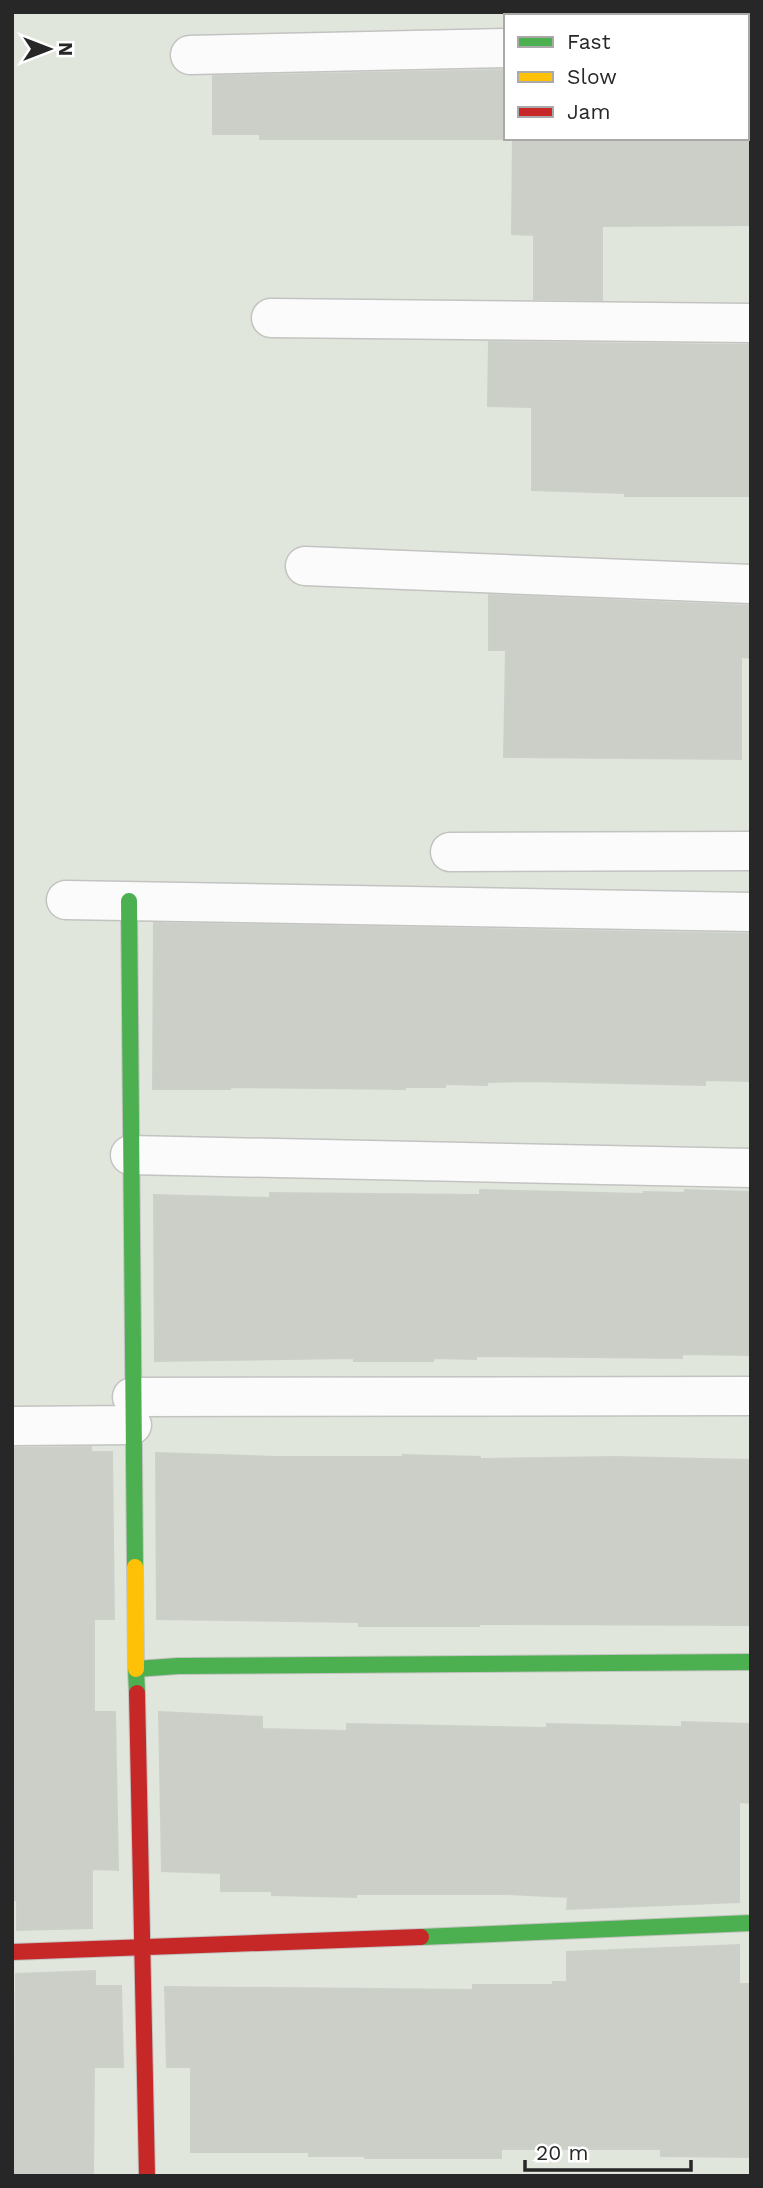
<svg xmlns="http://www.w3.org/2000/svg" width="763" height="2188" viewBox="0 0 763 2188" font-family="'Work Sans',sans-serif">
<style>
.building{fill:#cbcfc8;stroke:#ccd0c9;stroke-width:2}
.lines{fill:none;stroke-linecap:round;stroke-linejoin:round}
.street-casing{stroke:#c3c3c2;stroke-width:41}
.fast-casing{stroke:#c3c3c2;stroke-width:18}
.slow-casing{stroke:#c3c3c2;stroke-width:18}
.jam-casing{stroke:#c3c3c2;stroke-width:18}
.street{stroke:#fafbfa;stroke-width:38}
.fast{stroke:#4caf50;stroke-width:16}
.slow{stroke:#ffc107;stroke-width:16}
.jam{stroke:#c62828;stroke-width:16}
</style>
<rect width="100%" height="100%" fill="#e1e6dc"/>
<path class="building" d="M 506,70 L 506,139 L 260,139 L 260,134 L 213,134 L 213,76 Z
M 513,138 L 751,138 L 751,225 L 602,226 L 602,300 L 534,299 L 534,235 L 512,234 Z
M 489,342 L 751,345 L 751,496 L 625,496 L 625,493 L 532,490 L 532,407 L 488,406 Z
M 489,595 L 751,606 L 751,658 L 741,657 L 741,759 L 504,757 L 506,650 L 489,650 Z
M 154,923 L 749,934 L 749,1081 L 705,1080 L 705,1085 L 529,1081 L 487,1082 L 487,1085 L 445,1084 L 445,1087 L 405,1087 L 405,1089 L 230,1087 L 230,1089 L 153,1089 Z
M 480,1190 L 644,1194 L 644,1192 L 685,1193 L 685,1190 L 751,1192 L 751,1355 L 682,1354 L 682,1358 L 476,1356 L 476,1359 L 433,1358 L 433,1361 L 354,1361 L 354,1358 L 155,1361 L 154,1195 L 270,1198 L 270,1193 L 480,1195 Z
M 91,1447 L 91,1452 L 112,1452 L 114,1619 L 94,1619 L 94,1712 L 115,1712 L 118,1870 L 92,1869 L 92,1928 L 17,1930 L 17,1900 L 13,1900 L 15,1666 L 12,1666 L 12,1448 Z
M 156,1453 L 276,1457 L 403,1457 L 403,1455 L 480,1457 L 480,1459 L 616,1457 L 751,1460 L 751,1625 L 479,1624 L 479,1626 L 359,1626 L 359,1622 L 157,1619 Z
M 159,1712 L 262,1717 L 262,1729 L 347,1731 L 347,1724 L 547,1728 L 547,1724 L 682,1727 L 682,1722 L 751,1724 L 751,1803 L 739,1802 L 739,1902 L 567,1909 L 568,1897 L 508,1894 L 356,1894 L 356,1897 L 272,1895 L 272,1891 L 221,1891 L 221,1873 L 162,1871 Z
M 739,1945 L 739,1984 L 751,1984 L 751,2157 L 661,2156 L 661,2149 L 501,2149 L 501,2158 L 365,2158 L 365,2156 L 309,2156 L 309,2152 L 191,2152 L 191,2067 L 167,2067 L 165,1987 L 473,1990 L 473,1985 L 553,1985 L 553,1982 L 567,1982 L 567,1952 Z
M 95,1971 L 95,1986 L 121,1986 L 123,2067 L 94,2067 L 93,2176 L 14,2176 L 16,1974 Z"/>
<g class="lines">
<g class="street-casing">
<path id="street" d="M 747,43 L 751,43
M 190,55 L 506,48
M 271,318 L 751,323
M 305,566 L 751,584
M 450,852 L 751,851
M 66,900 L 751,912
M 130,1155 L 751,1168
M 132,1397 L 751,1396
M 12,1426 L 132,1425"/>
</g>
<g class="fast-casing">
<path id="fast" d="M 129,901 L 135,1567
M 137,1693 L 136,1669 L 178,1666 L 751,1662
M 421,1937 L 751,1923"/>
</g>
<g class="slow-casing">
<path id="slow" d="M 135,1567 L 136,1669"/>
</g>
<g class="jam-casing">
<path id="jam" d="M 137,1693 L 147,2176
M 12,1952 L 421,1937"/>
</g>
<use href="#street" class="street"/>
<use href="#fast" class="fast"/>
<use href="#slow" class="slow"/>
<use href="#jam" class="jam"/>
</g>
<rect width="763" height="2188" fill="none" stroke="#272727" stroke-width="28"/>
<rect x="504" y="14" width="245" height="126" fill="#ffffff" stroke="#a9a9a9" stroke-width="2"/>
<rect x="518" y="37" width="35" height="10" fill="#4caf50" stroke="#a9a9a9" stroke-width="2"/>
<text x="567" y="49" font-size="21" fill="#272727">Fast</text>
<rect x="518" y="72" width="35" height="10" fill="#ffc107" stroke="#a9a9a9" stroke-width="2"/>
<text x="567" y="84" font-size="21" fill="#272727">Slow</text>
<rect x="518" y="107" width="35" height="10" fill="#c62828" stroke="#a9a9a9" stroke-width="2"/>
<text x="567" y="119" font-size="21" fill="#272727">Jam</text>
<g transform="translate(49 49) rotate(90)" stroke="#ffffff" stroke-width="5" paint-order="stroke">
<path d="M0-5L12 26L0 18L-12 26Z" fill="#272727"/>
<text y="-10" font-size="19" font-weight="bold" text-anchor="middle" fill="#272727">N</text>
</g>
<path d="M525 2160v10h166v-10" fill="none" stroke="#272727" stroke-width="3.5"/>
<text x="536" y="2160" font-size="21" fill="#272727" stroke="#ffffff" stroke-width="5" paint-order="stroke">20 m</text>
</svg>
